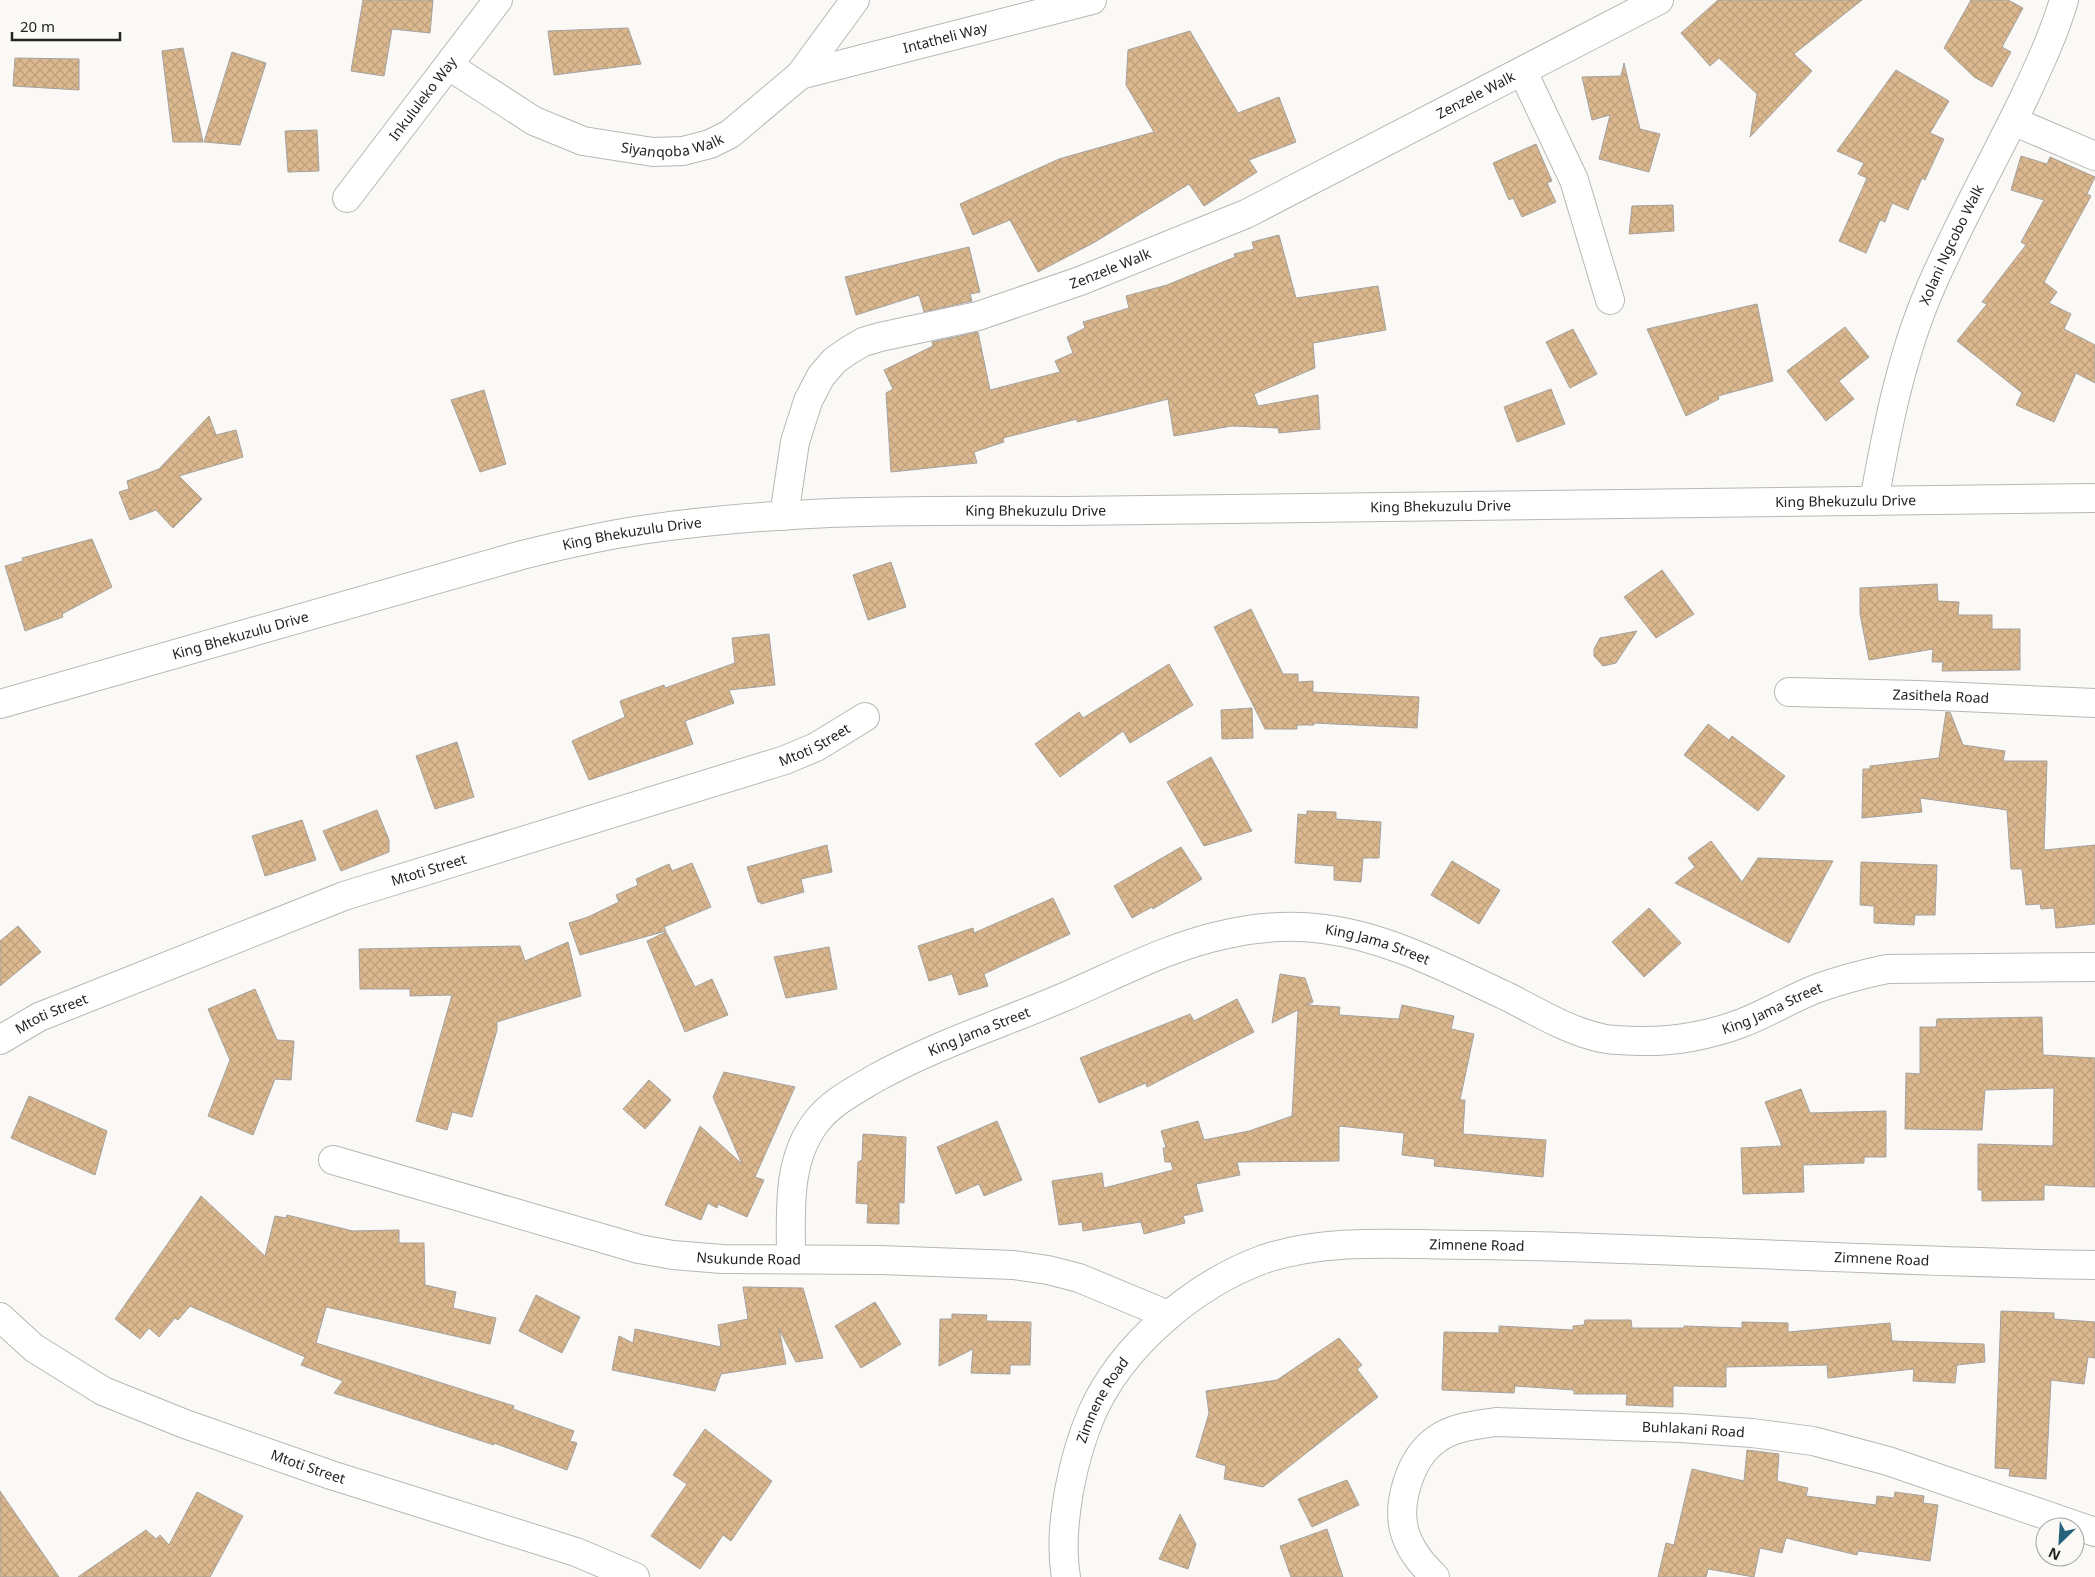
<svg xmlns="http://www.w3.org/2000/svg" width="2095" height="1577" viewBox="0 0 2095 1577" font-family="'Noto Sans',sans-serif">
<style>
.building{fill:url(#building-cross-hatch);stroke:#a4a29f}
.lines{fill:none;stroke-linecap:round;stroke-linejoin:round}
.minor-casing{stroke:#b8b7b4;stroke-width:30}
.tertiary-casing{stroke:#b8b7b4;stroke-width:30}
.minor{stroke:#fff;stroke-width:28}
.tertiary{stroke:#fff;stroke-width:28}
.labels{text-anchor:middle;stroke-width:4;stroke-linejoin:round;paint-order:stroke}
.street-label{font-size:14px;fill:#232322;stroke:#faf9f6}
</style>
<defs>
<pattern id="building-cross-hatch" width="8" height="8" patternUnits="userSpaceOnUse" patternTransform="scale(1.25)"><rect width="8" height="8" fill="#dbb88f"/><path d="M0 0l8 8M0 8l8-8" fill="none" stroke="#bc9e7b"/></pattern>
</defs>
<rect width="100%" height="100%" fill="#faf9f6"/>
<path class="building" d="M 363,0 L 433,0 L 430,33 L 392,29 L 384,76 L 351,71 Z
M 1718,0 L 1862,0 L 1794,54 L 1812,71 L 1750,137 L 1757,94 L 1719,58 L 1710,66 L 1681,33 Z
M 1971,0 L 2008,0 L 2023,8 L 2002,47 L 2011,52 L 1992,87 L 1974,77 L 1944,48 Z
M 628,28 L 641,64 L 554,75 L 548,31 Z
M 1190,31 L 1238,113 L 1279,97 L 1296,142 L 1249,160 L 1257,172 L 1204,206 L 1189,184 L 1095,242 L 1038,272 L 1010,220 L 973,235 L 960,204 L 1059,159 L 1154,132 L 1126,85 L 1128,50 Z
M 183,48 L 203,142 L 173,142 L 162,51 Z
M 232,52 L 266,63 L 240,145 L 204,142 Z
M 15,58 L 79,59 L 79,90 L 13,86 Z
M 1624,63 L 1640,129 L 1660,134 L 1649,172 L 1599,159 L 1610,115 L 1592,120 L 1582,77 L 1621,76 Z
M 1896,70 L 1949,101 L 1930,133 L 1944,139 L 1925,180 L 1922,178 L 1908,210 L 1892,203 L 1885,222 L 1880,220 L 1866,253 L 1839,241 L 1867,178 L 1858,174 L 1864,163 L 1837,151 Z
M 317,130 L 319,171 L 288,172 L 285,131 Z
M 1536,144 L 1552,181 L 1547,183 L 1556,202 L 1522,217 L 1513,198 L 1509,200 L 1493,163 Z
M 2021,156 L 2047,164 L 2050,157 L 2095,177 L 2087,194 L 2091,196 L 2044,282 L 2057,292 L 2049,303 L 2071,314 L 2064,329 L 2095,345 L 2095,383 L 2076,373 L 2054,422 L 2016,405 L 2022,393 L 1957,341 L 1987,304 L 1982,302 L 2026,245 L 2021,242 L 2044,200 L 2011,190 Z
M 1673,205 L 1674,231 L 1629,234 L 1632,206 Z
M 1279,235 L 1296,298 L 1378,286 L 1386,330 L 1313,343 L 1315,368 L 1254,394 L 1258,406 L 1318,395 L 1320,429 L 1279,433 L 1278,428 L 1232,426 L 1174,436 L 1168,399 L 1077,422 L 1077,419 L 1003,438 L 1004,442 L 974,452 L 977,463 L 891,472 L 886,393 L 893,389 L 884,370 L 933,346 L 932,342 L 978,332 L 990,390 L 1060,372 L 1055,361 L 1073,353 L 1067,337 L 1085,328 L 1083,322 L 1129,308 L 1126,296 L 1167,285 L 1235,257 L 1234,254 L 1254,249 L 1252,242 Z
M 969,247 L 980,292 L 970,294 L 972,301 L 924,312 L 919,295 L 856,315 L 845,277 Z
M 1757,304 L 1773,381 L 1718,396 L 1719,399 L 1686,416 L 1647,329 Z
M 1845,327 L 1869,357 L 1839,381 L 1854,399 L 1826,421 L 1787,371 Z
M 1573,329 L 1597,374 L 1570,388 L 1546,342 Z
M 1551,389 L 1565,424 L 1517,442 L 1504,407 Z
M 484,390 L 506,464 L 480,472 L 451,400 Z
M 209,416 L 216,435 L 236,430 L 243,457 L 179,476 L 202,499 L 173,528 L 156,510 L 130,520 L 119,492 L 129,489 L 127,481 L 159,469 Z
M 92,539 L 112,587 L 62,614 L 63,617 L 25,631 L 5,566 L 23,561 L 22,558 Z
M 891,562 L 906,607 L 868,620 L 853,575 Z
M 1662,570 L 1694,614 L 1656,638 L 1624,597 Z
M 1937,584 L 1938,601 L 1959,602 L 1958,615 L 1992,615 L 1992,629 L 2020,629 L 2020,670 L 1942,671 L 1943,662 L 1932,662 L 1933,649 L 1869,660 L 1860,614 L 1860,588 Z
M 1251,609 L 1283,674 L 1298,674 L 1298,682 L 1313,681 L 1313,692 L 1419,697 L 1417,728 L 1314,723 L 1314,725 L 1297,725 L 1297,729 L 1265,729 L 1214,627 Z
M 1637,631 L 1616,663 L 1603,666 L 1594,656 L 1594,649 L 1600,638 Z
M 769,634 L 775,685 L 729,690 L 734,703 L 685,721 L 693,744 L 589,780 L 572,741 L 625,717 L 620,701 L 664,685 L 665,688 L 735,663 L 732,638 Z
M 1169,664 L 1193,705 L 1130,743 L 1123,731 L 1060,777 L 1035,744 L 1079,712 L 1083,718 Z
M 1252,708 L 1253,738 L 1222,739 L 1221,710 Z
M 1946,712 L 1950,712 L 1963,745 L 2005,751 L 2003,761 L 2047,761 L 2044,850 L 2095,845 L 2095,924 L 2056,928 L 2054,908 L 2041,909 L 2040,904 L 2026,905 L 2022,869 L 2011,869 L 2007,810 L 1920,798 L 1922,812 L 1862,818 L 1863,769 L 1870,769 L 1870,766 L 1939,758 Z
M 1708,724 L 1729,740 L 1732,736 L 1785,776 L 1758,811 L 1684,755 Z
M 457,742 L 474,797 L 435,809 L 416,756 Z
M 1211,757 L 1252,831 L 1204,846 L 1167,782 Z
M 377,810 L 389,840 L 389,852 L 341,871 L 323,831 Z
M 1307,811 L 1336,812 L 1336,819 L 1381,822 L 1379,858 L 1363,858 L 1361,882 L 1334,880 L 1334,866 L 1295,863 L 1298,814 L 1307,815 Z
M 302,820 L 316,860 L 265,876 L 252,836 Z
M 1711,841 L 1742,882 L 1758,858 L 1833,861 L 1789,943 L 1675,883 L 1695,867 L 1688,858 Z
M 827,845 L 832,872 L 801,879 L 804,892 L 761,904 L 761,902 L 758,902 L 747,867 Z
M 1181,847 L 1202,879 L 1153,909 L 1152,907 L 1132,918 L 1114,886 Z
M 1452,861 L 1500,890 L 1479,924 L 1431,895 Z
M 1861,862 L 1937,865 L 1935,915 L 1915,915 L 1914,925 L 1874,923 L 1874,906 L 1860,905 Z
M 692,863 L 711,907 L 664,927 L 666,931 L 580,955 L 569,923 L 588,917 L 619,902 L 616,895 L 638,885 L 636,879 L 669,864 L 672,871 Z
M 1053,898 L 1070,934 L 984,974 L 988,986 L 959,995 L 952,974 L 929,981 L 918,946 L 973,928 L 974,933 Z
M 1649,908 L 1681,943 L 1644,977 L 1612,942 Z
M 18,926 L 41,952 L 0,986 L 0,941 Z
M 666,932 L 695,987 L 712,979 L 728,1015 L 685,1032 L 647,941 Z
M 568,942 L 581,996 L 497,1022 L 497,1030 L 472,1117 L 452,1112 L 447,1130 L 416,1121 L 452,995 L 410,996 L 410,989 L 360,989 L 359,949 L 520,946 L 525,961 Z
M 829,947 L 837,989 L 786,998 L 774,957 Z
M 1280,974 L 1305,978 L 1313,1002 L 1307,1005 L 1340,1007 L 1339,1015 L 1399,1019 L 1402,1005 L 1454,1016 L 1451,1029 L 1474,1034 L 1460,1100 L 1465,1100 L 1463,1134 L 1546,1140 L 1543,1177 L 1434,1166 L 1435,1159 L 1402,1155 L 1404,1133 L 1339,1126 L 1339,1161 L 1237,1162 L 1240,1175 L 1196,1184 L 1203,1211 L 1183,1216 L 1185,1223 L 1144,1234 L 1141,1222 L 1083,1231 L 1082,1222 L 1059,1225 L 1052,1181 L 1102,1173 L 1104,1188 L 1173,1170 L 1171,1162 L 1165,1162 L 1163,1148 L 1166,1148 L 1161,1131 L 1198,1121 L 1204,1140 L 1249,1131 L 1292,1116 L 1298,1010 L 1272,1023 Z
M 255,989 L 277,1040 L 294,1041 L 291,1080 L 275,1079 L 253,1135 L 208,1116 L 230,1060 L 208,1009 Z
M 1237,999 L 1254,1032 L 1147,1087 L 1146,1083 L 1099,1103 L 1080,1058 L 1190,1014 L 1194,1021 Z
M 2042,1017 L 2043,1055 L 2095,1058 L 2095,1187 L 2044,1185 L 2044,1200 L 1982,1201 L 1982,1190 L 1978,1190 L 1978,1144 L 2053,1146 L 2054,1088 L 1985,1090 L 1982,1130 L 1905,1129 L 1906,1073 L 1920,1074 L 1920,1027 L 1936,1027 L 1937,1019 Z
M 724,1072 L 795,1087 L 755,1177 L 764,1180 L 747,1217 L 718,1204 L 717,1208 L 708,1203 L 701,1220 L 665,1205 L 700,1126 L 742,1164 L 713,1097 Z
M 649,1080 L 671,1100 L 645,1129 L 623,1109 Z
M 1801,1089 L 1810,1113 L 1886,1111 L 1886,1157 L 1864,1157 L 1864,1163 L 1803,1165 L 1804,1192 L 1743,1194 L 1741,1148 L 1782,1146 L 1765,1102 Z
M 29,1096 L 107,1131 L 95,1175 L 11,1138 Z
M 997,1121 L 1022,1180 L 984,1196 L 979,1184 L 956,1194 L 937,1147 Z
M 863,1134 L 906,1137 L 904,1203 L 899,1202 L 899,1224 L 867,1223 L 868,1204 L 856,1203 L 858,1162 L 862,1160 Z
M 201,1196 L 265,1256 L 275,1216 L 286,1218 L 287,1215 L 353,1231 L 399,1230 L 399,1243 L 424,1243 L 425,1285 L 456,1292 L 453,1308 L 496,1318 L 490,1344 L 326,1307 L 316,1343 L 514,1406 L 513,1409 L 574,1431 L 570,1441 L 577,1443 L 567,1470 L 494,1443 L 494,1445 L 334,1393 L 343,1381 L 301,1365 L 305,1357 L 190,1306 L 178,1320 L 175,1318 L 159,1337 L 149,1328 L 140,1339 L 115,1319 Z
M 743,1287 L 803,1288 L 823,1358 L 796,1362 L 779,1329 L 786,1364 L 721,1374 L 715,1391 L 612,1370 L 619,1336 L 633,1343 L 635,1329 L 721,1347 L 718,1325 L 748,1319 Z
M 536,1295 L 580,1317 L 562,1353 L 519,1331 Z
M 875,1302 L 901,1344 L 861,1368 L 835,1326 Z
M 2001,1311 L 2054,1313 L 2054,1319 L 2095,1322 L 2095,1358 L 2088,1357 L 2084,1384 L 2051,1380 L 2046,1479 L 2009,1476 L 2010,1469 L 1995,1468 Z
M 952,1314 L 987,1315 L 986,1321 L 1031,1322 L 1030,1365 L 1010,1365 L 1010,1374 L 971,1373 L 973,1349 L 939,1366 L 940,1319 L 952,1319 Z
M 1585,1320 L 1631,1320 L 1632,1328 L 1684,1328 L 1684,1326 L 1742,1328 L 1742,1322 L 1788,1323 L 1788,1332 L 1890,1323 L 1892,1341 L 1984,1344 L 1985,1362 L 1957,1365 L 1955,1383 L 1913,1381 L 1914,1369 L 1828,1378 L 1827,1365 L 1726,1367 L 1726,1387 L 1673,1386 L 1673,1407 L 1626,1405 L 1627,1394 L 1574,1394 L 1574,1390 L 1515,1386 L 1514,1393 L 1442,1390 L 1444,1332 L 1499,1333 L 1499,1326 L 1573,1330 L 1573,1326 L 1584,1325 Z
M 1339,1338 L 1362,1365 L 1357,1369 L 1378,1397 L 1263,1487 L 1224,1479 L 1226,1466 L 1196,1457 L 1209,1413 L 1206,1391 L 1277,1380 Z
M 705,1429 L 772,1481 L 731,1541 L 723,1535 L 700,1569 L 651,1536 L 687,1484 L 673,1475 Z
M 1747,1450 L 1779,1454 L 1777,1481 L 1808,1488 L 1806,1496 L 1876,1505 L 1877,1496 L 1894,1498 L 1895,1492 L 1924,1496 L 1923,1503 L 1938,1505 L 1930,1561 L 1858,1551 L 1857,1555 L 1786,1538 L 1782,1553 L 1760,1548 L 1754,1577 L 1708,1569 L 1706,1577 L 1658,1577 L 1666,1543 L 1674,1545 L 1692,1469 L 1744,1481 Z
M 1347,1480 L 1359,1505 L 1312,1527 L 1298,1499 Z
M 0,1491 L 59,1577 L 0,1577 Z
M 197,1492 L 243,1516 L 210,1577 L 78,1577 L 146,1530 L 156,1539 L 160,1535 L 169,1545 Z
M 1180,1514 L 1196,1544 L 1188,1569 L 1159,1559 Z
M 1327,1529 L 1343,1577 L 1291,1577 L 1280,1546 Z"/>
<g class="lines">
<g class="minor-casing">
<g id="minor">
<path id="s1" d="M 449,66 L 534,121 L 583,141 L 653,152 L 683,151 L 710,144 L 730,134 L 800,75 L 855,0"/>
<path d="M 1523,72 L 1574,180 L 1610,300"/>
<path id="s2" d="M 800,75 L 1092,0"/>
<path d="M 2013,121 L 2095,156"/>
<path id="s3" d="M 347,198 L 498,0"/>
<path id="s4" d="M 1874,501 C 1887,429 1901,356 1930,289 C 1958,224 1993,162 2024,98 C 2039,66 2054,34 2064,0"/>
<path id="s5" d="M 784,516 L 795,442 L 808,401 L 821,376 L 835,360 L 848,351 L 863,342 L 880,337 L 978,316 L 1080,281 L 1246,214 L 1659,0"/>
<path id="s6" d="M 1789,692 L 1918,695 L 2095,703"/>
<path id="s7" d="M 0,1040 L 39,1017 L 344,896 L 785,760 L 816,747 L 865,717"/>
<path id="s8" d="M 333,1160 L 639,1249 L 673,1255 L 722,1259 L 880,1260 L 1013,1265 L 1048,1270 L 1079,1278 L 1168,1315"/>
<path id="s9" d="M 791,1259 C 791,1213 786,1160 817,1121 C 832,1102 854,1091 874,1079 C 935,1045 1001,1024 1064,997 C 1118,974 1169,946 1227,934 C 1258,927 1293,925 1324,929 C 1388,937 1448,969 1506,996 C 1536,1011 1568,1031 1601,1038 C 1613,1041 1627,1040 1640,1041 C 1673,1042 1711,1035 1742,1023 C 1768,1013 1792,998 1818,988 C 1841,980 1863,974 1887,969 L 2095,967"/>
<path id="s10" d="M 0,1317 L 34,1348 L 103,1391 L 185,1424 L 331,1475 L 576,1552 L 635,1577"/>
<path id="s11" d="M 1066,1577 C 1061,1548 1064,1520 1069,1491 C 1074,1464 1081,1438 1092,1413 C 1122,1345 1195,1284 1264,1259 C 1315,1242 1370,1243 1424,1244 C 1459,1245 1494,1245 1530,1246 C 1718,1251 1906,1262 2095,1265"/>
<path id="s12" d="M 1435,1577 C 1423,1565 1412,1553 1406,1536 C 1395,1506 1410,1457 1437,1439 C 1453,1427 1476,1425 1496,1422 L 1681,1428 L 1752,1433 L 1813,1441 L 1888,1461 L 2095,1532"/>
</g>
</g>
<g class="tertiary-casing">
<g id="tertiary">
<path id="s13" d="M 0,704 L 522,555 C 562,545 601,536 641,530 C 781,509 925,510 1066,511 L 2095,498"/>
</g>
</g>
<use href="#minor" class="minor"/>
<use href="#tertiary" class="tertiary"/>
</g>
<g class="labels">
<g class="street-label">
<text dy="5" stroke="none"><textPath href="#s2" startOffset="150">Intatheli Way</textPath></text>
<text dy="5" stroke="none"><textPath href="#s5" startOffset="864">Zenzele Walk</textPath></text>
<text dy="5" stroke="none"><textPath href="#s3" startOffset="125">Inkululeko Way</textPath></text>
<text dy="5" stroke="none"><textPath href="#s1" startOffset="245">Siyanqoba Walk</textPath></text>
<text dy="5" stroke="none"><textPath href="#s4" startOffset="269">Xolani Ngcobo Walk</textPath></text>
<text dy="5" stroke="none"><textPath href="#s5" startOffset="459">Zenzele Walk</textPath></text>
<text dy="5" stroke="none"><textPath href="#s13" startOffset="1870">King Bhekuzulu Drive</textPath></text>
<text dy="5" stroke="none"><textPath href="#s13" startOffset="1465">King Bhekuzulu Drive</textPath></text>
<text dy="5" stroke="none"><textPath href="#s13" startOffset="1060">King Bhekuzulu Drive</textPath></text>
<text dy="5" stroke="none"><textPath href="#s13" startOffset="655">King Bhekuzulu Drive</textPath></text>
<text dy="5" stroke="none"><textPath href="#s13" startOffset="250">King Bhekuzulu Drive</textPath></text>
<text dy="5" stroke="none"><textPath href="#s6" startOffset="152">Zasithela Road</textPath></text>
<text dy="5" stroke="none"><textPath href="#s7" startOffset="868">Mtoti Street</textPath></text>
<text dy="5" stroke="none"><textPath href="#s7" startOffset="462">Mtoti Street</textPath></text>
<text dy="5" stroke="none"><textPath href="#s9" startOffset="750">King Jama Street</textPath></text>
<text dy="5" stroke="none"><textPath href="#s9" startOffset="1170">King Jama Street</textPath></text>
<text dy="5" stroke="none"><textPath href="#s7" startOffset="58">Mtoti Street</textPath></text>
<text dy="5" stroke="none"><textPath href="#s9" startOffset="330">King Jama Street</textPath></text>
<text dy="5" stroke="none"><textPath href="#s11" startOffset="619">Zimnene Road</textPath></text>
<text dy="5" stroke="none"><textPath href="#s8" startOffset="429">Nsukunde Road</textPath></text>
<text dy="5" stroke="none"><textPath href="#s11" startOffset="1024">Zimnene Road</textPath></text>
<text dy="5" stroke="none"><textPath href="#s11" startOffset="184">Zimnene Road</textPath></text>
<text dy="5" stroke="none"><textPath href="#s12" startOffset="418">Buhlakani Road</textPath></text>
<text dy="5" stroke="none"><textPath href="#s10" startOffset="346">Mtoti Street</textPath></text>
</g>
</g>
<g transform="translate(2060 1542) rotate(205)"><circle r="24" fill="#faf9f6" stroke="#a4a3a1"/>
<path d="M0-4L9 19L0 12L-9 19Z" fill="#26637a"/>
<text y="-8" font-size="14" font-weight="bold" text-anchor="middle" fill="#232322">N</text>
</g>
<path d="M12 32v8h108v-8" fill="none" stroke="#232322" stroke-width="2.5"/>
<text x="20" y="32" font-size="15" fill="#232322" stroke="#faf9f6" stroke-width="4" paint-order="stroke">20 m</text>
</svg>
